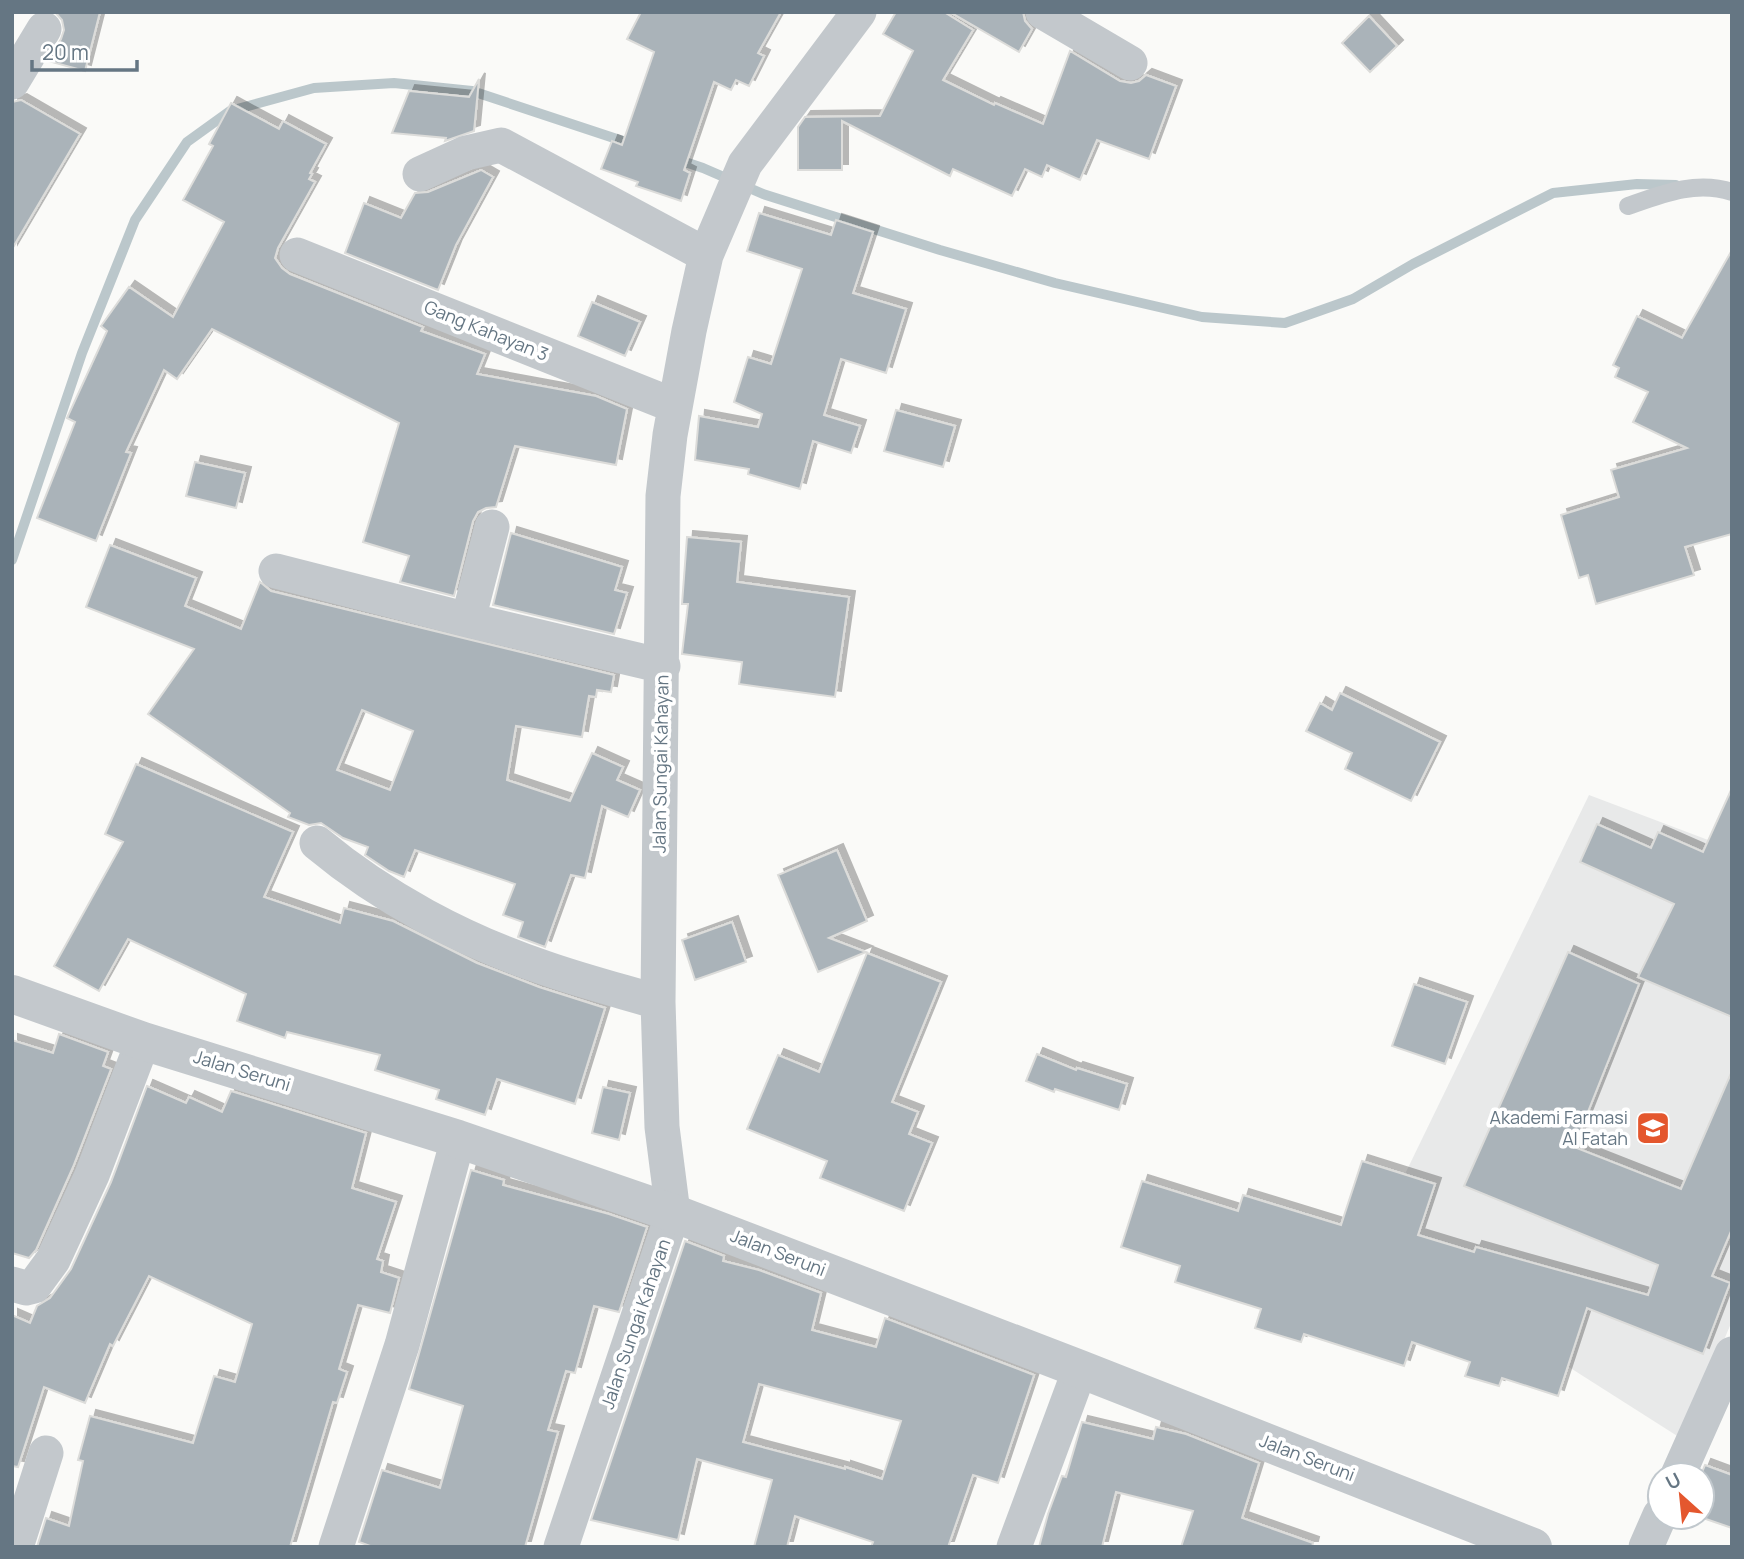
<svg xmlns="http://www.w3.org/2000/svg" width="1744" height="1559" viewBox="0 0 1744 1559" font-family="Manrope,sans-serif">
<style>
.built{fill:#e8e9e9}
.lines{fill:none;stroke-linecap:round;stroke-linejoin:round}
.stream{stroke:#bbc7cb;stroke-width:10}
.building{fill:#aab3b9;stroke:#dcdcda;stroke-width:2;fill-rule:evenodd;filter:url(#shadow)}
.service{stroke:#c3c8cc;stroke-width:18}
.minor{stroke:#c3c8cc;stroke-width:35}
.tertiary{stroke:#c3c8cc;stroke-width:38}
.labels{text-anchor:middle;stroke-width:7;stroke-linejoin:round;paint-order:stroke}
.street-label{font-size:18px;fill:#657683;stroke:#fff}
.poi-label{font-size:18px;fill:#657683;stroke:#fff;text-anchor:end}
</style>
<defs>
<filter id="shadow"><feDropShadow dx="6" dy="-6" stdDeviation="0" flood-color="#0004"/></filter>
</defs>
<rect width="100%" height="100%" fill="#fafaf8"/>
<path class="built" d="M 1589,795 L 1732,849 L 1732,1321 L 1682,1439 L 1372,1242 Z"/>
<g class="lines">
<path class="stream" d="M 673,158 L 703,168 L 763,194 L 940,250 L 1055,283 L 1202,317 L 1285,323 L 1353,299 L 1413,264 L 1553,193 L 1637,184 L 1676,185
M 12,560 L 82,353 L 135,220 L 187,142 L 230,111 L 314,88 L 394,83 L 472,91 L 635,145"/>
</g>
<path class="building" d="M 55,12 L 100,12 L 85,71 L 48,61 L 61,39 L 64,30 L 62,20 Z
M 641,12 L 781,12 L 758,53 L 764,56 L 749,86 L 736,80 L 731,90 L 714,82 L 684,170 L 690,173 L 681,201 L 636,186 L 638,182 L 601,169 L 612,141 L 622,145 L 654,52 L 627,39 Z
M 896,12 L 944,12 L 973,30 L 943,80 L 994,105 L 995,103 L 1043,124 L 1070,51 L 1120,81 L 1131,83 L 1139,81 L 1146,75 L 1176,86 L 1149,159 L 1097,140 L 1080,180 L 1047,165 L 1042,177 L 1025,169 L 1012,196 L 953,169 L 950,176 L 842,121 L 842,170 L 798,170 L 798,127 L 805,117 L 880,116 L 913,51 L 883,34 Z
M 950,12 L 1023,12 L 1025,21 L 1032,29 L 1019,52 Z
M 1369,16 L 1397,46 L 1370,72 L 1342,43 Z
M 479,79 L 474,131 L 445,141 L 446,138 L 392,133 L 409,91 L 469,97 Z
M 21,100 L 80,134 L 12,249 L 12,102 Z
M 231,103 L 279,129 L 283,121 L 326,144 L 310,173 L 312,174 L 309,179 L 315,182 L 278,248 L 275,258 L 282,268 L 290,274 L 423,327 L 421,331 L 485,354 L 477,374 L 596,396 L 627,409 L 616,465 L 515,446 L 496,507 L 486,508 L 478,512 L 473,521 L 454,596 L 400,582 L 409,556 L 363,542 L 399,423 L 212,329 L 177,379 L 164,370 L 126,452 L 131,453 L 96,541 L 37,518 L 75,422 L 67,418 L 107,331 L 101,326 L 129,287 L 173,317 L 224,222 L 183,200 L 213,146 L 209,144 Z
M 481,170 L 493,177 L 456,245 L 438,290 L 345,253 L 364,203 L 401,218 L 415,193 L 428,192 Z
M 759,213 L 831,235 L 836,220 L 873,232 L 853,293 L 906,309 L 886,373 L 841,359 L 824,415 L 860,426 L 851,453 L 813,441 L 800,489 L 748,474 L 749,469 L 695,460 L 699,416 L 758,427 L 762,414 L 734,402 L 748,357 L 771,364 L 802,269 L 747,251 Z
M 1732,250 L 1732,534 L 1685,547 L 1694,575 L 1596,604 L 1588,575 L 1579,578 L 1561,515 L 1619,497 L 1611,470 L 1687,448 L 1633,422 L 1648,392 L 1615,377 L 1619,368 L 1613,365 L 1637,316 L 1682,338 Z
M 592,302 L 640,322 L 625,356 L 578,336 Z
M 896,410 L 955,426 L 943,467 L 884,451 Z
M 195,462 L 245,473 L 236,508 L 186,496 Z
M 511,533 L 622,567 L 615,590 L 627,593 L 614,634 L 493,605 Z
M 687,537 L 741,542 L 737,582 L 849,597 L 835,697 L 739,684 L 742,662 L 682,654 L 688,604 L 682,604 Z
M 110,545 L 196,578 L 185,606 L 241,629 L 260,582 L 271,591 L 614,675 L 611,692 L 597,690 L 596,697 L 589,696 L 582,737 L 516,726 L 507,780 L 570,801 L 592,753 L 623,767 L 617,780 L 640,790 L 628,817 L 602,806 L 585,878 L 571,875 L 545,947 L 518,937 L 523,922 L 503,915 L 515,884 L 415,850 L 404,877 L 389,871 L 365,855 L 368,847 L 343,838 L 321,823 L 309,825 L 288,817 L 290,813 L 148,714 L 194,649 L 86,607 ZM 362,710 L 413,731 L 390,790 L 337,770 Z
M 1340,693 L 1440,742 L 1411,801 L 1345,769 L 1352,753 L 1306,731 L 1320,703 L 1332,710 Z
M 136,764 L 293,832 L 264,897 L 340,923 L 344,908 L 393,921 L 477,963 L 539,987 L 605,1008 L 575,1104 L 497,1079 L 485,1115 L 436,1099 L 439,1090 L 375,1070 L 380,1055 L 287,1032 L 285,1038 L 237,1021 L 246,994 L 128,939 L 99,991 L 54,966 L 123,842 L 105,834 Z
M 1732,788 L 1732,1017 L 1638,977 L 1674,904 L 1580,862 L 1597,824 L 1651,848 L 1658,832 L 1703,852 Z
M 837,850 L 867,921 L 829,938 L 866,952 L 818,972 L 778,875 Z
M 732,922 L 746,962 L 695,980 L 682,940 Z
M 1568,952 L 1639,984 L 1574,1147 L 1681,1189 L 1732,1071 L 1732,1229 L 1712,1276 L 1730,1283 L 1703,1354 L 1587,1308 L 1558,1396 L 1502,1378 L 1499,1386 L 1465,1376 L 1470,1362 L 1412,1342 L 1404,1366 L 1304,1334 L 1301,1342 L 1255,1328 L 1261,1309 L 1175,1282 L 1180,1266 L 1121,1247 L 1142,1181 L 1238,1211 L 1243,1195 L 1341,1225 L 1362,1161 L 1435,1184 L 1418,1235 L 1474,1252 L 1476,1247 L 1648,1295 L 1658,1265 L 1464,1186 Z
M 867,953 L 941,982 L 892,1102 L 918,1112 L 909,1134 L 932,1143 L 904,1211 L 820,1178 L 827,1161 L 747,1129 L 778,1055 L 819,1072 Z
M 1414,984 L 1467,1002 L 1445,1064 L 1392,1046 Z
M 59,1034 L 108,1052 L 103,1066 L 111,1069 L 73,1167 L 36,1250 L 29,1258 L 12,1253 L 12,1040 L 53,1053 Z
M 1037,1054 L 1076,1070 L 1077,1068 L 1127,1084 L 1119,1110 L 1055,1089 L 1054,1092 L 1026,1081 Z
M 147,1086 L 186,1103 L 189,1097 L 222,1112 L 231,1091 L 366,1133 L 352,1188 L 396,1202 L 377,1259 L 383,1261 L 381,1272 L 399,1278 L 390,1313 L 358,1305 L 339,1369 L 347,1372 L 337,1403 L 333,1402 L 290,1547 L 37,1547 L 46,1518 L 69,1526 L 83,1461 L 78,1460 L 90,1416 L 193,1443 L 214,1376 L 235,1382 L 252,1324 L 149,1276 L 113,1346 L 110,1344 L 85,1403 L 44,1387 L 18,1467 L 12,1466 L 12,1315 L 30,1323 L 37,1306 L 50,1298 L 71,1269 L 111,1182 Z
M 603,1087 L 630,1093 L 619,1140 L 592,1133 Z
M 471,1170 L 504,1180 L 503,1185 L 609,1214 L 647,1227 L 619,1312 L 594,1306 L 575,1373 L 566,1371 L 548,1430 L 558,1432 L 525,1547 L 373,1547 L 359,1542 L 382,1470 L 440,1488 L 463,1406 L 409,1389 Z
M 685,1241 L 724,1256 L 723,1261 L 759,1270 L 821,1293 L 812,1330 L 876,1347 L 885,1318 L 1034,1375 L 998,1483 L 973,1475 L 948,1547 L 871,1547 L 873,1542 L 795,1516 L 787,1547 L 754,1547 L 772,1480 L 697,1459 L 678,1540 L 591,1520 ZM 759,1384 L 901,1421 L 882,1479 L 845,1467 L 845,1469 L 743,1442 Z
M 1082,1422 L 1153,1439 L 1156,1427 L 1186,1434 L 1259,1463 L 1242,1518 L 1313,1543 L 1312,1547 L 1181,1547 L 1193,1511 L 1116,1492 L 1102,1547 L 1039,1547 L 1048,1514 L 1062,1476 L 1066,1477 Z
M 1705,1465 L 1732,1475 L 1732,1528 L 1700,1517 L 1701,1475 Z"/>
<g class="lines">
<path class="service" d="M 1628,206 C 1662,194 1696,180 1732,192"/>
<path class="minor" d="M 1043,12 L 1130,63
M 12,82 L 44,29
M 420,174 L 466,153 L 501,145 L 706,255
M 297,255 L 675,406
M 276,571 L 468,620 L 663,666
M 468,620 L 492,527
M 317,843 C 383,898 464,941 545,968 C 582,981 621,991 658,1002
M 12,1284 L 26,1288 L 34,1286 L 53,1260 L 92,1175 L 143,1041
M 1678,1475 L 1732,1354
M 16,1547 L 46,1453
M 336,1547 L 402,1345 L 458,1139
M 561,1547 L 673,1213 L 662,1127 L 658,1002 L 663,496 L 670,435 L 689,331 L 706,255 L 745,164 L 859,12
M 1014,1547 L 1080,1369
M 1646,1547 L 1660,1515"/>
<path class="tertiary" d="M 12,994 L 143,1041 L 458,1139 L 673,1213 L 1080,1369 L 1533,1547"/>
</g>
<defs>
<g id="university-square" transform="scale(1.75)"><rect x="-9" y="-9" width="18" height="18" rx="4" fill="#e4572e" stroke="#fff"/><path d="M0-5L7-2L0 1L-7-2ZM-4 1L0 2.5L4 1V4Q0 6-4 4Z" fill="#fff"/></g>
</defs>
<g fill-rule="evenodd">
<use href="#university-square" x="1653" y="1128"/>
</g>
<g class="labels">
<g class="street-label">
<text transform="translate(486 331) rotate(22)" y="6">Gang Kahayan 3</text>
<text transform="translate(661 764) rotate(-89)" y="6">Jalan Sungai Kahayan</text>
<text transform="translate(242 1071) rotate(17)" y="6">Jalan Seruni</text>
<text transform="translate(778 1253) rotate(21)" y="6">Jalan Seruni</text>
<text transform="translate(636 1324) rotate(-71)" y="6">Jalan Sungai Kahayan</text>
<text transform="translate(1307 1458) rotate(21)" y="6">Jalan Seruni</text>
</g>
<g class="poi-label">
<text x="1628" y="1124">Akademi Farmasi<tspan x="1628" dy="21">Al Fatah</tspan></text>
</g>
</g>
<rect width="1744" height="1559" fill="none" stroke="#657683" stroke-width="28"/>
<g transform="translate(1681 1496) rotate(333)"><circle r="33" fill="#ffffff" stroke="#c1c8cd" stroke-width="2"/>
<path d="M0-5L12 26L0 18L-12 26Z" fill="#e4572e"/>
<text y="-10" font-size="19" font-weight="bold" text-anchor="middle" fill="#657683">U</text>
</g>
<path d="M32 60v10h105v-10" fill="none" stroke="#657683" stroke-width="3.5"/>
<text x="42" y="60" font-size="21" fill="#657683" stroke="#ffffff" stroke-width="5" paint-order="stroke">20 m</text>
</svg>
